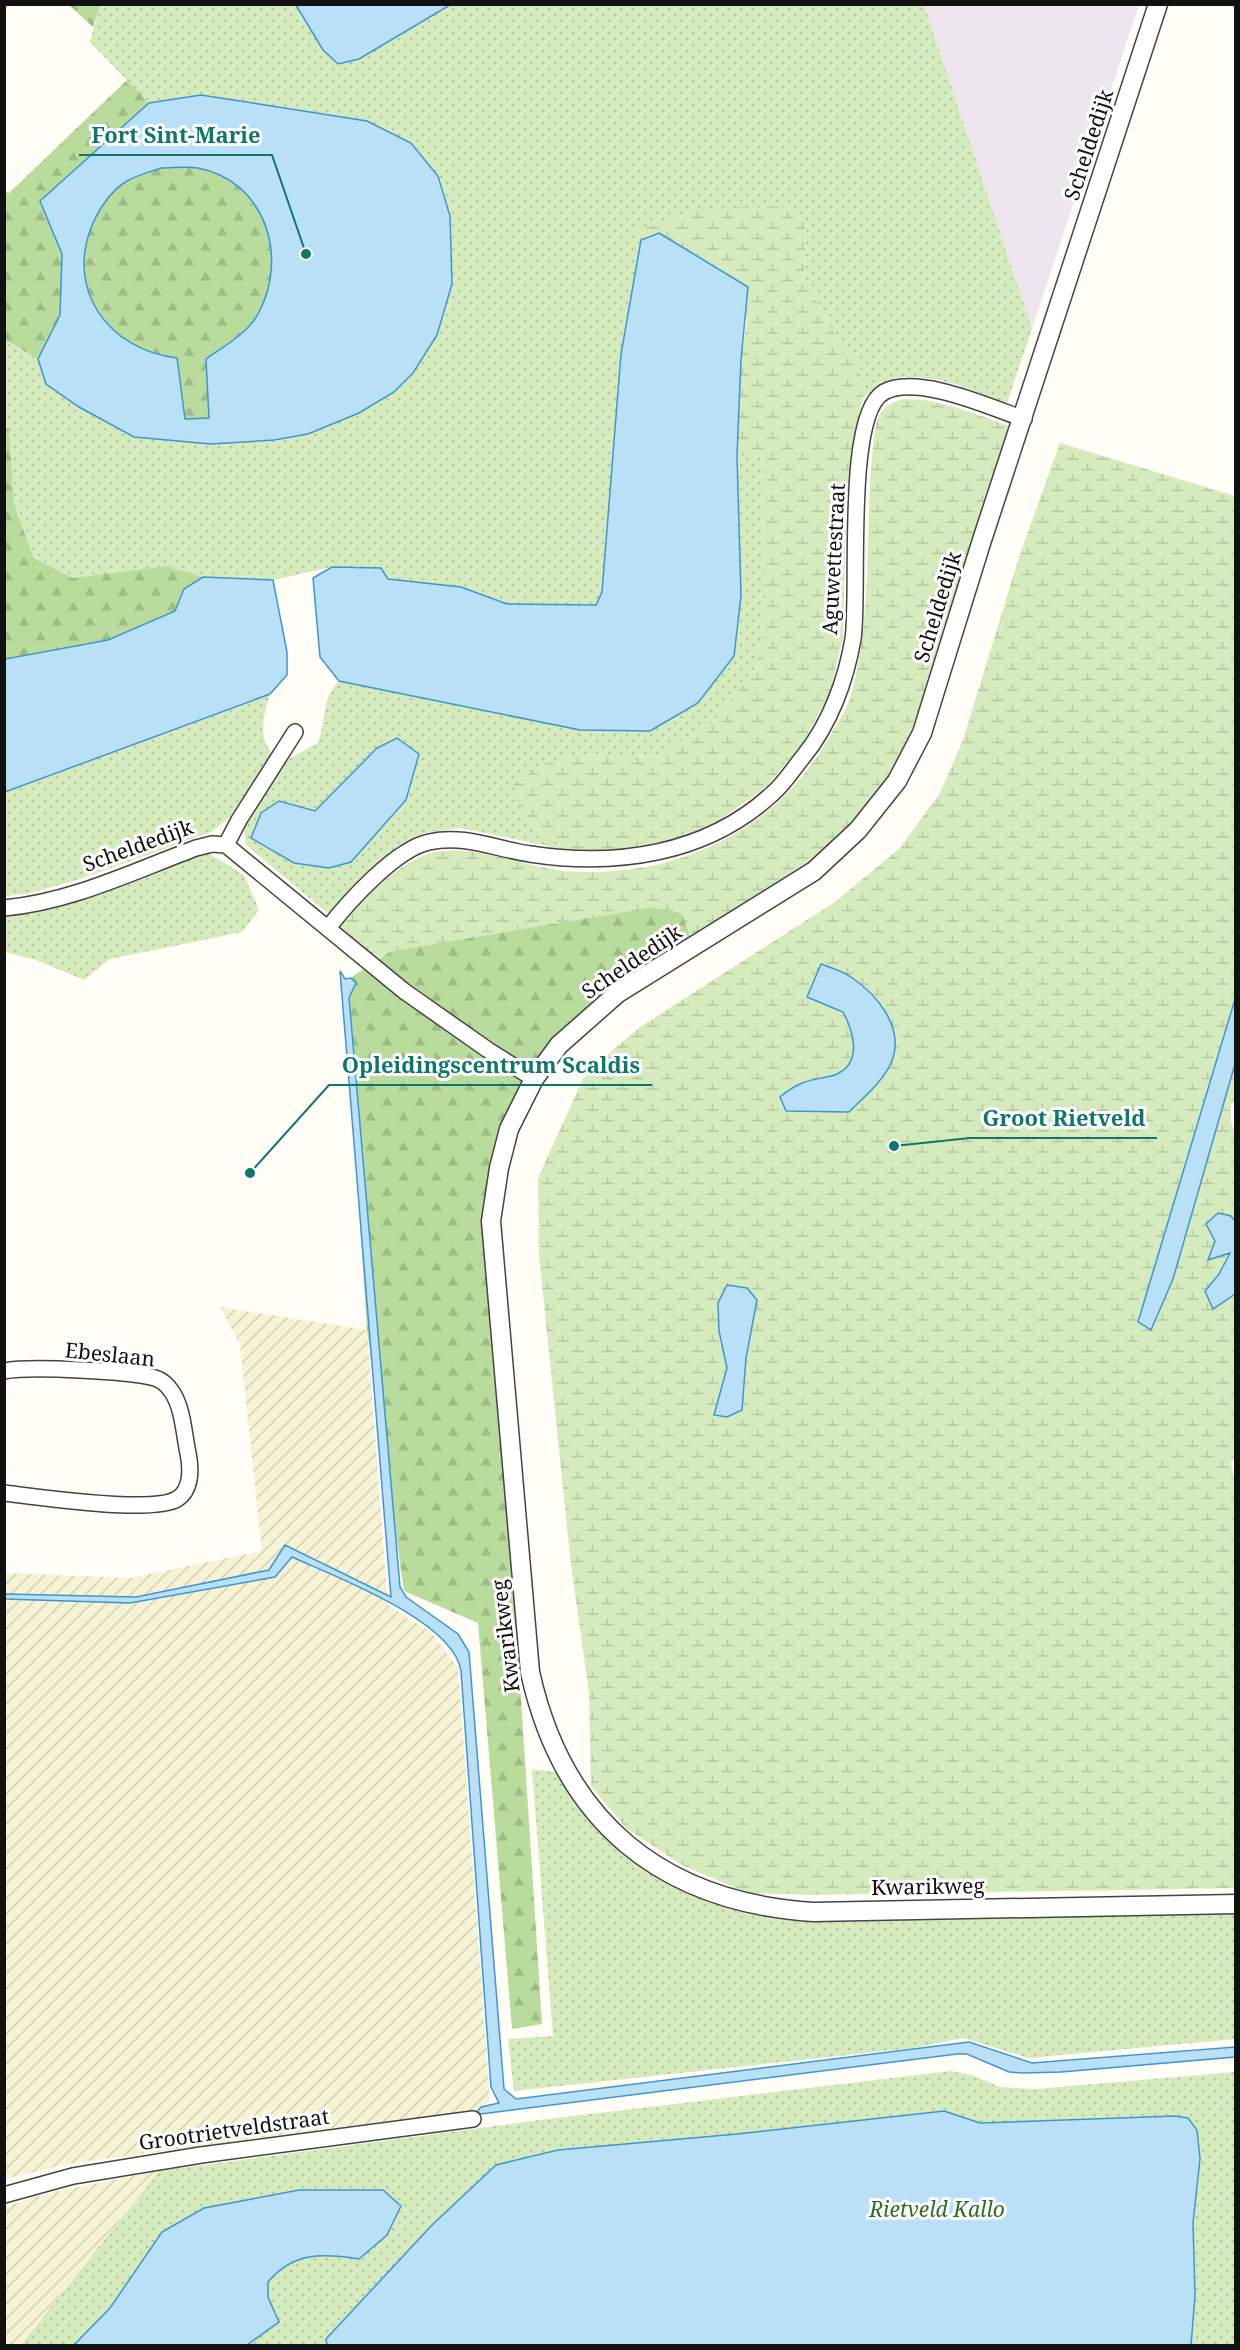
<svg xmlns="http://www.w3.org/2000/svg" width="1240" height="2350" viewBox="0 0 1240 2350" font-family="'Noto Serif',serif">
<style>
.industrial{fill:#eee6ef}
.farmland{fill:url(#farmland-furrows)}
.grass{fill:url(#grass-dots);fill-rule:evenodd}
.forest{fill:url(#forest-firs)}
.wetland{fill:url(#wetland-marsh);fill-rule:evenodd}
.water{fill:#b9e0f7;stroke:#3f96cf;stroke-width:1.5;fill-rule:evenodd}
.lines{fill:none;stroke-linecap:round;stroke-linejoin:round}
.minor-casing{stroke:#444;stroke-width:18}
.tertiary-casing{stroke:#444;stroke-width:21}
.minor{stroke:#fff;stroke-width:15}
.tertiary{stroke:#fff;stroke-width:18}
.labels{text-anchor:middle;stroke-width:6;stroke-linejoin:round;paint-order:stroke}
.street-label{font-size:21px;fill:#111;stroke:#fff}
.park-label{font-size:21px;font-style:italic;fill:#2f6b1f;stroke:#fff}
.leader{fill:none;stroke:#0f766e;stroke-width:2}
.callout-dot{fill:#0f766e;stroke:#fff;stroke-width:2}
.callout-label{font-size:22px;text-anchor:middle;font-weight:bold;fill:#0f766e;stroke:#fff;stroke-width:6;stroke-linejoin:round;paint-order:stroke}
</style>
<defs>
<pattern id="farmland-furrows" width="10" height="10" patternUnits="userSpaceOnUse" patternTransform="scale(1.5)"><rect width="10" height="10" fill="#f6f3d4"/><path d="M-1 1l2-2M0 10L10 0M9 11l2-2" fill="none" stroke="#d2cfb5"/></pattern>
<pattern id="grass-dots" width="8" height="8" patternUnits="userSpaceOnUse" patternTransform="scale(1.5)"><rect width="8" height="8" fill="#d5ebbd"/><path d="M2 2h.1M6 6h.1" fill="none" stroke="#b6c8a1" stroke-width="1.8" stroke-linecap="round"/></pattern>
<pattern id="forest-firs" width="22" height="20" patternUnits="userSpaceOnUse" patternTransform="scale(1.5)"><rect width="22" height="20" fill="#b9dc9c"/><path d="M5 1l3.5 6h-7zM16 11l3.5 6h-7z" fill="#9ebc85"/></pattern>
<pattern id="wetland-marsh" width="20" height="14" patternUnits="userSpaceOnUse" patternTransform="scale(1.5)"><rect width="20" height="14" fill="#d5ebbd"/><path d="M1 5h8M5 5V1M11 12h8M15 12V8" fill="none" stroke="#b6c8a1"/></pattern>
</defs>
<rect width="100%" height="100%" fill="#fffdf5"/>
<path class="industrial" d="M 924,5 L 1139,5 L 1032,329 Z"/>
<path class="farmland" d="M 220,1307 L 367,1330 L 388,1605 L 432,1633 L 458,1668 L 490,2100 L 477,2112 L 326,2129 L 67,2164 L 5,2179 L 5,1573 L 130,1578 L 262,1551 L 240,1345 Z
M 159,2171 L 20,2345 L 5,2345 L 5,2207 L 48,2193 Z"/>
<path class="grass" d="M 100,4 L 296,5 L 323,50 L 359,59 L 450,5 L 924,5 L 1032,329 L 1007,403 C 970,390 920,366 880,383 C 874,386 868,394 863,399 L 860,366 L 839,343 L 804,277 L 806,222 L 638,230 L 641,240 L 621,354 L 602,592 L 596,605 L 507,604 L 461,587 L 388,579 L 332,567 L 273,580 L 203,577 L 166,566 L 73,578 L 34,558 L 14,505 L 9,430 L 5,428 L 4,340 L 38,359 L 46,384 L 79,407 L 134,437 L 211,444 L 274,440 L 308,434 L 359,413 L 452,284 L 450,216 L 438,176 L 367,121 L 201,95 L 149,103 L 90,42 Z
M 737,456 L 761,456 L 766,597 L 757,666 L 715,721 L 656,756 L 577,754 L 522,818 L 567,850 L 460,828 L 424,833 L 397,846 L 330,915 L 246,845 L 244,828 L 255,807 L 289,759 L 318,743 C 325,723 323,695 339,681 L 383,689 L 741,596 ZM 377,748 L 329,868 L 294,863 L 251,838 L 279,801 L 315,811 Z
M 270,694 C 264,715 257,737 273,754 L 231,816 L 211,832 L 80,879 L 27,894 L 5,896 L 4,792 Z
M 207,852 L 244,875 L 259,910 L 242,932 L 110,959 L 84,980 L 36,960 L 5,952 L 5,912 Z
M 532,1769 L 557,1772 C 616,1870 700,1913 813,1920 L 1235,1912 L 1235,2039 L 1029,2058 L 963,2038 L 913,2048 L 514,2091 L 508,2039 L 553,2036 Z
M 951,2071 L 972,2075 L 1000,2087 L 1035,2089 L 1235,2072 L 1235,2345 L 20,2346 L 159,2171 L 540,2120 Z"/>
<path class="forest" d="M 69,5 L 100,5 L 93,27 Z
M 127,80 L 149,103 L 40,201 L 62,254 L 60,315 L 38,359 L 5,340 L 4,192 L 9,193 Z
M 161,168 C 173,168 187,166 198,168 C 266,182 289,258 258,314 C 248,333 223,347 206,359 L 209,418 L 185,420 L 177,358 C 108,349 64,290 93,223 C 100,208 112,190 127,181 C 137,175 150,172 161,168 Z
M 4,428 L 9,429 L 14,505 L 34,558 L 73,578 L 166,566 L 203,577 L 184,589 L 175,611 L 108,640 L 5,659 Z
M 652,907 L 682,913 L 691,938 C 609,989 539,1032 502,1126 C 490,1156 487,1189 482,1220 L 516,1620 L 542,2024 L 512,2029 L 478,1623 L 404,1591 L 367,1330 L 344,982 L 391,951 Z"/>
<path class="wetland" d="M 788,207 L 806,222 L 804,277 L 839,343 L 860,366 L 863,399 L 853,438 L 846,509 L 843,637 L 830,693 L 802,744 L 766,787 L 714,824 L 665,842 L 618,850 L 567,850 L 522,818 L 513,784 L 546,763 L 577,754 L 656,756 L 715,721 L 757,666 L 766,597 L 761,457 L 737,456 L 741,360 L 747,320 L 659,233 L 641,240 L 637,230 L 706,208 Z
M 905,399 C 942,399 977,415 1012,427 L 915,730 C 888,780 855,832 808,866 C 770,892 729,914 691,938 L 682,913 L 652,907 L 391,951 L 378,959 L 338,925 C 361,901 399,862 431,853 C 470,842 523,867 564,871 C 675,880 777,832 831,734 C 837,723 846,711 850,698 C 876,609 862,515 876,423 C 882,407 888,403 905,399 Z
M 1060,443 L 1235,496 L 1235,999 L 1138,1321 L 1151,1330 L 1173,1279 L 1235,1064 L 1235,1102 L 1231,1104 L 1231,1122 L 1235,1132 L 1235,1221 L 1231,1216 C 1230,1254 1229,1261 1205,1291 L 1213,1308 L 1235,1294 L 1236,1457 L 1231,1462 L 1236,1488 L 1235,1888 L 813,1895 L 747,1893 L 682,1865 L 626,1828 L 591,1786 L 589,1693 L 571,1565 L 539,1256 L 538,1178 L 583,1079 L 604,1058 L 640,1027 L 835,902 L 900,848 L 940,793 L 963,740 L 1020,554 ZM 851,976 L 867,992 L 849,1112 L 786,1111 L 780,1096 C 787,1092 793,1087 800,1084 C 812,1079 826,1079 837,1074 C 863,1062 853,1031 843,1012 ZM 757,1300 L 746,1358 L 742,1409 L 727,1417 L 715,1416 L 727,1368 Z"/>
<path class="water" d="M 296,5 L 450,5 L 359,59 L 338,64 L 323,50 Z
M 201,95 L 367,121 L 411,143 L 438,176 L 450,216 L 452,284 L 437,335 L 413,373 L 394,392 L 359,413 L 308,434 L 274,440 L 211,444 L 134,437 L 79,407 L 46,384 L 38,359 L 60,315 L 62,254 L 40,201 L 149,103 ZM 161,168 C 173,168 187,166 198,168 C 266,181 289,258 258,314 C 248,333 223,347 206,359 L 209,418 L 185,419 L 177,358 C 109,350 64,290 93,223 C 100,208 112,190 127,181 C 137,175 150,172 161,168 Z
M 659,233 L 748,287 L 741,360 L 737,456 L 741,596 L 734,656 L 698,703 L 650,731 L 580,730 L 339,681 L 320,657 L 313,578 L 332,567 L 381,568 L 388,579 L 461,587 L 507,604 L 596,605 L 602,592 L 621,354 L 641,240 Z
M 203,577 L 273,580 L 287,652 L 287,675 L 270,694 L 5,792 L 5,659 L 108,640 L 175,611 L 184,589 Z
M 397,738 L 419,754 L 406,800 L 351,862 L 329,868 L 294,863 L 251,838 L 261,813 L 279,801 L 315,811 L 377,748 Z
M 821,964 C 831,968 843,971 851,977 C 876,994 903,1025 893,1058 C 886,1079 864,1097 849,1112 L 786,1111 L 780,1097 C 786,1092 793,1087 800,1084 C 812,1078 825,1079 837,1074 C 863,1062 853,1031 843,1012 L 807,997 Z
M 340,971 L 345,979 L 351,978 L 356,983 L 349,998 L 400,1587 L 406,1597 L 458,1634 L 469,1652 L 504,2089 L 516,2099 L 969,2042 L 1032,2063 L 1235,2047 L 1235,2057 L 1061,2072 L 1023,2073 L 1009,2072 L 967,2054 L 957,2054 L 481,2114 L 477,2112 L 481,2107 L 499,2103 L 491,2087 L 461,1671 C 454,1621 336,1577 292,1557 L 275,1577 L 130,1603 L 5,1599 L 5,1594 L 136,1597 L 269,1570 L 285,1545 L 391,1597 Z
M 1235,999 L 1235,1064 L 1173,1279 L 1151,1330 L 1138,1322 Z
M 1218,1213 L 1231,1216 L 1235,1221 L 1235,1294 L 1213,1309 L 1205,1291 L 1219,1274 L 1230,1253 L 1208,1260 L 1215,1241 L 1206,1224 Z
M 727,1285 L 747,1288 L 757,1300 L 746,1358 L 742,1410 L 727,1417 L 714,1415 L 727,1368 L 719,1331 L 718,1303 Z
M 944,2111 L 980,2123 L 1175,2116 L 1188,2118 L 1197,2130 L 1200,2159 L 1193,2223 L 1195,2296 L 1191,2345 L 327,2345 L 326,2339 L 432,2225 L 496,2165 L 558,2150 L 737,2134 Z
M 299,2190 L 383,2190 L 401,2206 L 387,2235 L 359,2259 C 322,2253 293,2252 268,2282 L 268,2297 L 279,2322 L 247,2345 L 74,2345 L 110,2308 L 162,2232 L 204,2208 Z"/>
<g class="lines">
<g class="minor-casing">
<path id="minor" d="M 226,845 L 239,820 L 295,732
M 4,908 C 71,902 134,871 196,848 L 212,844 L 226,845 L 404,991 L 488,1050 L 534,1079
M 328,928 C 349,901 396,849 429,842 C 465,834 495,849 530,854 C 615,867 706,855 772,794 C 784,784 793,769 803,757 C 830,724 846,680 853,639 C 860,593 844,414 884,392 C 917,374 990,407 1024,419
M 4,1371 C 31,1366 129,1371 155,1378 C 162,1380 168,1386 172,1392 C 183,1408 184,1435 188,1453 C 191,1468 192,1490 177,1499 C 152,1514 37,1497 4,1493
M 4,2195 L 73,2176 L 201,2155 L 473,2119"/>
</g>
<g class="tertiary-casing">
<path id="tertiary" d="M 1158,4 L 982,540 L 922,733 L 897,781 L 858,830 L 814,871 L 618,993 L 559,1045 L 534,1079 L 509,1129 L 499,1168 L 491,1221 L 530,1672 C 563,1822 662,1902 813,1912 L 1236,1904"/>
</g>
<use href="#minor" class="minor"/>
<use href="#tertiary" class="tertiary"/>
</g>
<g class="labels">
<g class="street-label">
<text transform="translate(1089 145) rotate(-72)" y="7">Scheldedijk</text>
<text transform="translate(834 559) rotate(-87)" y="7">Aguwettestraat</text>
<text transform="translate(938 607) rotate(-73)" y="7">Scheldedijk</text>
<text transform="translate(138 846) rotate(-20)" y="7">Scheldedijk</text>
<text transform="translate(632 962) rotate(-34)" y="7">Scheldedijk</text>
<text transform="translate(110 1355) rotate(6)" y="7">Ebeslaan</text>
<text transform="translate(506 1636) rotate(-97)" y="7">Kwarikweg</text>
<text transform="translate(928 1887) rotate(-1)" y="7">Kwarikweg</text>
<text transform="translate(234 2130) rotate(-8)" y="7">Grootrietveldstraat</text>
</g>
<g class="park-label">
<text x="937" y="2217">Rietveld Kallo</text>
</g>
</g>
<path class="leader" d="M306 254L272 155H79M250 1173L329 1085H652M894 1146L970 1138H1157"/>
<g class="callout-dot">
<circle cx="306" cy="254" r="6"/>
<circle cx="250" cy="1173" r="6"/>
<circle cx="894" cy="1146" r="6"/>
</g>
<g class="callout-label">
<text x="176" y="143">Fort Sint-Marie</text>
<text x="491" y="1073">Opleidingscentrum Scaldis</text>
<text x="1064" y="1126">Groot Rietveld</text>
</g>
<rect width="1240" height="2350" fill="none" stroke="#111111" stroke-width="12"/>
</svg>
